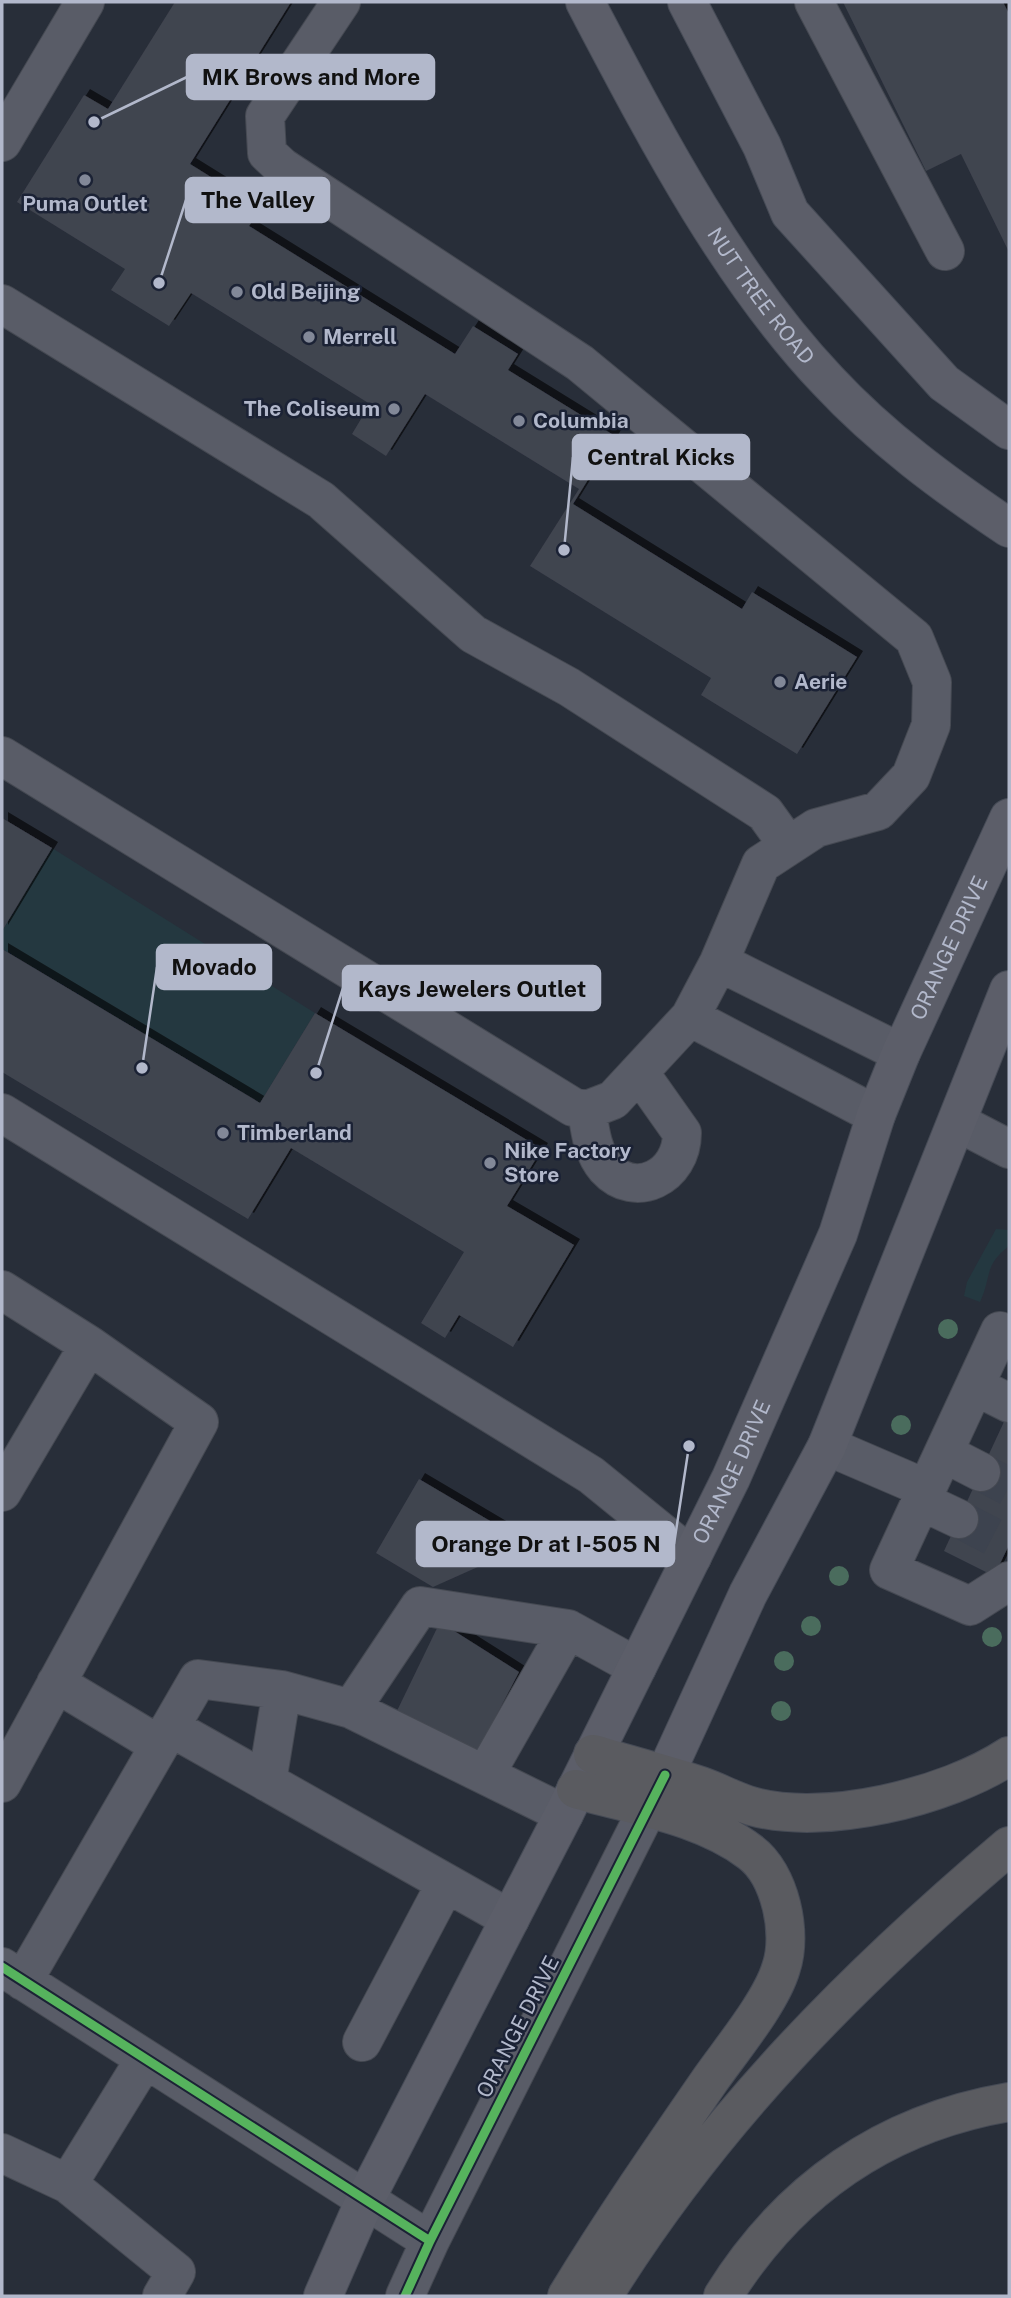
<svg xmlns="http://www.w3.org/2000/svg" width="1011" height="2298" viewBox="0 0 1011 2298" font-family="'Public Sans',sans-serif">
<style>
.green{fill:#243840}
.building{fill:#40444f;filter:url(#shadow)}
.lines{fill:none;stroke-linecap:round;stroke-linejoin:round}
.minor-tunnel{stroke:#3d434f;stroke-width:38;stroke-dasharray:38 19;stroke-linecap:butt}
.minor-casing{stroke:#454952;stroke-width:40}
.major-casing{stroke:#464b56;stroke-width:40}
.highway-casing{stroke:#454a55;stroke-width:40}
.minor{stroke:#595c67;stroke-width:38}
.major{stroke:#5c5e69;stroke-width:38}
.highway{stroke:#5a5b60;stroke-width:38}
.cycleway-casing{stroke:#1b2235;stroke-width:13}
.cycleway{stroke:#56b35d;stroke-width:9}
.tree{fill:#4a6c5d}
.poi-dot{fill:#828898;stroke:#1b2235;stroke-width:2.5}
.labels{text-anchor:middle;stroke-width:5;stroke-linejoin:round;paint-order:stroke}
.poi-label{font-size:21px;font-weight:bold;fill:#b2b8cb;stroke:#1b2235;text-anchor:start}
.street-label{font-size:21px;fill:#b2b8cb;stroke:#1b2235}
.leader{fill:none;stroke:#b2b8cb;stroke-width:2.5}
.callout-dot{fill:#b2b8cb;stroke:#1b2235;stroke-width:2.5}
.callout{fill:#b2b8cb;stroke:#b2b8cb;stroke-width:2.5}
.callout-label{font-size:23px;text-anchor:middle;font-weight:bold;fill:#111}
</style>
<defs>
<filter id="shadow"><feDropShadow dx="6" dy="-6" stdDeviation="0" flood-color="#0009"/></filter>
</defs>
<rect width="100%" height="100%" fill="#282e39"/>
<path class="green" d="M 52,848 L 315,1013 L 260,1103 L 2,949 L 2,931 Z
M 996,1229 L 1009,1230 L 1009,1246 C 983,1266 992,1277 980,1302 L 964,1296 L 967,1282 Z"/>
<path class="building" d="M 175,2 L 291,2 L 190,164 L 261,208 L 249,226 L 455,354 L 473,326 L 518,354 L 508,370 L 615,436 L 573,504 L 742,609 L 752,592 L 857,657 L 797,754 L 701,695 L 711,678 L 530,566 L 579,489 L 425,394 L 386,456 L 352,434 L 370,404 L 191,293 L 169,326 L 111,290 L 125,269 L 17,202 L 84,95 L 108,109 Z
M 843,2 L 1003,2 L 1009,14 L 1009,252 L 961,154 L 926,171 Z
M 2,818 L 52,848 L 2,931 Z
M 2,949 L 260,1103 L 315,1013 L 542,1149 L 507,1206 L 574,1245 L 513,1347 L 459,1315 L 445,1338 L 421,1323 L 464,1252 L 291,1148 L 248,1219 L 2,1072 Z
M 1009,1411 L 1009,1545 L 994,1576 L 944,1551 Z
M 419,1479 L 502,1528 L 480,1566 L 433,1587 L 376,1553 Z
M 440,1622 L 519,1672 L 476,1755 L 395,1715 Z"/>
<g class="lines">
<path class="minor-tunnel" d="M 981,1472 L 1009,1487
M 959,1519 L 1009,1545"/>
<g class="minor-casing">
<path id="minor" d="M 814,2 L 945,251
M 2,142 L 85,2
M 2,304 L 321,500 L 473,634 L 569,687 L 765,813 L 788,845
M 2,756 L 573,1107 L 587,1110 L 613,1100 L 690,1017 L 719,962 L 761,864 L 816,828 L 878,811 L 911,776 L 931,725 L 932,682 L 914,638 L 580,363 L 282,167 L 267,153 L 265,116 L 341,2
M 719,962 L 901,1053
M 690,1017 L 876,1115
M 587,1110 C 590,1130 592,1152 606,1168 C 635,1200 682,1177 682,1133 L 639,1072
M 2,1113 L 591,1475 L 692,1557
M 957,1122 L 1009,1149
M 2,1290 L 89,1345 L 2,1492
M 1009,1336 L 1000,1331 L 889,1570 L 970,1606 L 1009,1581
M 975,1386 L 1009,1403
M 827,1446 L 927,1489
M 944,1453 L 981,1472
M 921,1501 L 959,1519
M 56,1683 L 159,1745
M 170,1727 L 510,1919
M 485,1775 L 568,1629
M 267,1782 L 282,1690
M 2,1783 L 199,1422 L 89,1345
M 564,1814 L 351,1709 L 420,1606 L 568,1629 L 637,1667
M 2,1967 L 430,2241
M 23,1981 L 198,1679 L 282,1690 L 351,1709
M 362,2042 L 446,1883
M 2,2153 L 68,2184 L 145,2059
M 68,2184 L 176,2272 L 162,2296
M 405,2296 L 430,2241 L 663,1778"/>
</g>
<g class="major-casing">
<g id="major">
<path id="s1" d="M 585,2 C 653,131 727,275 828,381 C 881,438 945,485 1009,528"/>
<path d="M 687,2 L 762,146 L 790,213 L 944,383 L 1009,430"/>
<path d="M 665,1775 L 748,1594 L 827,1446 L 1009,990"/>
<path id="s2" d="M 323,2296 L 365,2200 L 564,1814 L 731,1478 L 838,1234 L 876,1115 L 901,1053 L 1009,818"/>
</g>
</g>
<g class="highway-casing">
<path id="highway" d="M 593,1754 C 629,1765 666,1774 701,1786 C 718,1792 734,1801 751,1806 C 824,1827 947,1797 1009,1756
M 567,2296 C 612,2222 661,2151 710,2080 C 731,2050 771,2002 781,1968 C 793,1933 780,1874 750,1852 C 701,1815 633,1806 576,1789
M 603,2296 C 712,2120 852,1979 1009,1846
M 723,2296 C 789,2190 885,2123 1009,2102"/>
</g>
<use href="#minor" class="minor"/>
<use href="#major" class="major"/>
<use href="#highway" class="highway"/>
<g class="cycleway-casing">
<path id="cycleway" d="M 2,1967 L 430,2241
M 405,2296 L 430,2241 L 665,1775"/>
</g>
<use href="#cycleway" class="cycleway"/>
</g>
<g class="tree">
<circle cx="948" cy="1329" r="10"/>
<circle cx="901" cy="1425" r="10"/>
<circle cx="839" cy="1576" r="10"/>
<circle cx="811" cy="1626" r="10"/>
<circle cx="992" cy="1637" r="10"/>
<circle cx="784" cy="1661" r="10"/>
<circle cx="781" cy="1711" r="10"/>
</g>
<g class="poi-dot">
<circle cx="85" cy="180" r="7"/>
<circle cx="237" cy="292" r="7"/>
<circle cx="309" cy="337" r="7"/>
<circle cx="394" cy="409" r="7"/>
<circle cx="519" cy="421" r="7"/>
<circle cx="780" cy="682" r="7"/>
<circle cx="223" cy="1133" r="7"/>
<circle cx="490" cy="1163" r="7"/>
</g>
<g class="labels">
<g class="poi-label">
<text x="85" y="211" text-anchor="middle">Puma Outlet</text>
<text x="251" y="299">Old Beijing</text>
<text x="323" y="344">Merrell</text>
<text x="380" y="416" text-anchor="end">The Coliseum</text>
<text x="533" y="428">Columbia</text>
<text x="794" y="689">Aerie</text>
<text x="237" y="1140">Timberland</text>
<text x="504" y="1158">Nike Factory<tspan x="504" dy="24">Store</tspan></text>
</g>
<g class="street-label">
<text dy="7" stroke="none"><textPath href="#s1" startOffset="343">NUT TREE ROAD</textPath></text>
<text dy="7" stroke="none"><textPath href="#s2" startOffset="1488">ORANGE DRIVE</textPath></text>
<text dy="7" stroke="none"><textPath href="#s2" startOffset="920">ORANGE DRIVE</textPath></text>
<text transform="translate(518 2027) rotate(-63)" y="7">ORANGE DRIVE</text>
</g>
</g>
<path class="leader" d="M94 122L187 77M159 283L186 200M564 550L573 457M142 1068L157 967M316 1073L343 988M689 1446L674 1544"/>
<g class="callout-dot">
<circle cx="94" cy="122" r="7"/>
<circle cx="159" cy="283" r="7"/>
<circle cx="564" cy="550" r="7"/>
<circle cx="142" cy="1068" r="7"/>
<circle cx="316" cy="1073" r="7"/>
<circle cx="689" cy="1446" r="7"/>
</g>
<g class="callout">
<rect x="187" y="55" width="247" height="44" rx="7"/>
<rect x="186" y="178" width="143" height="44" rx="7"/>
<rect x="573" y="435" width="176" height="44" rx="7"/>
<rect x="157" y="945" width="114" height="44" rx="7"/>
<rect x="343" y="966" width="257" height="44" rx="7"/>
<rect x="417" y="1522" width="257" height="44" rx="7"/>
</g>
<g class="callout-label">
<text x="311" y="85">MK Brows and More</text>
<text x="258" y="208">The Valley</text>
<text x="661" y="465">Central Kicks</text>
<text x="214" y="975">Movado</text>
<text x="472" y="997">Kays Jewelers Outlet</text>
<text x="546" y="1552">Orange Dr at I-505 N</text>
</g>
<rect width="1011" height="2298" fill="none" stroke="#b2b8cb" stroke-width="7"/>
</svg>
